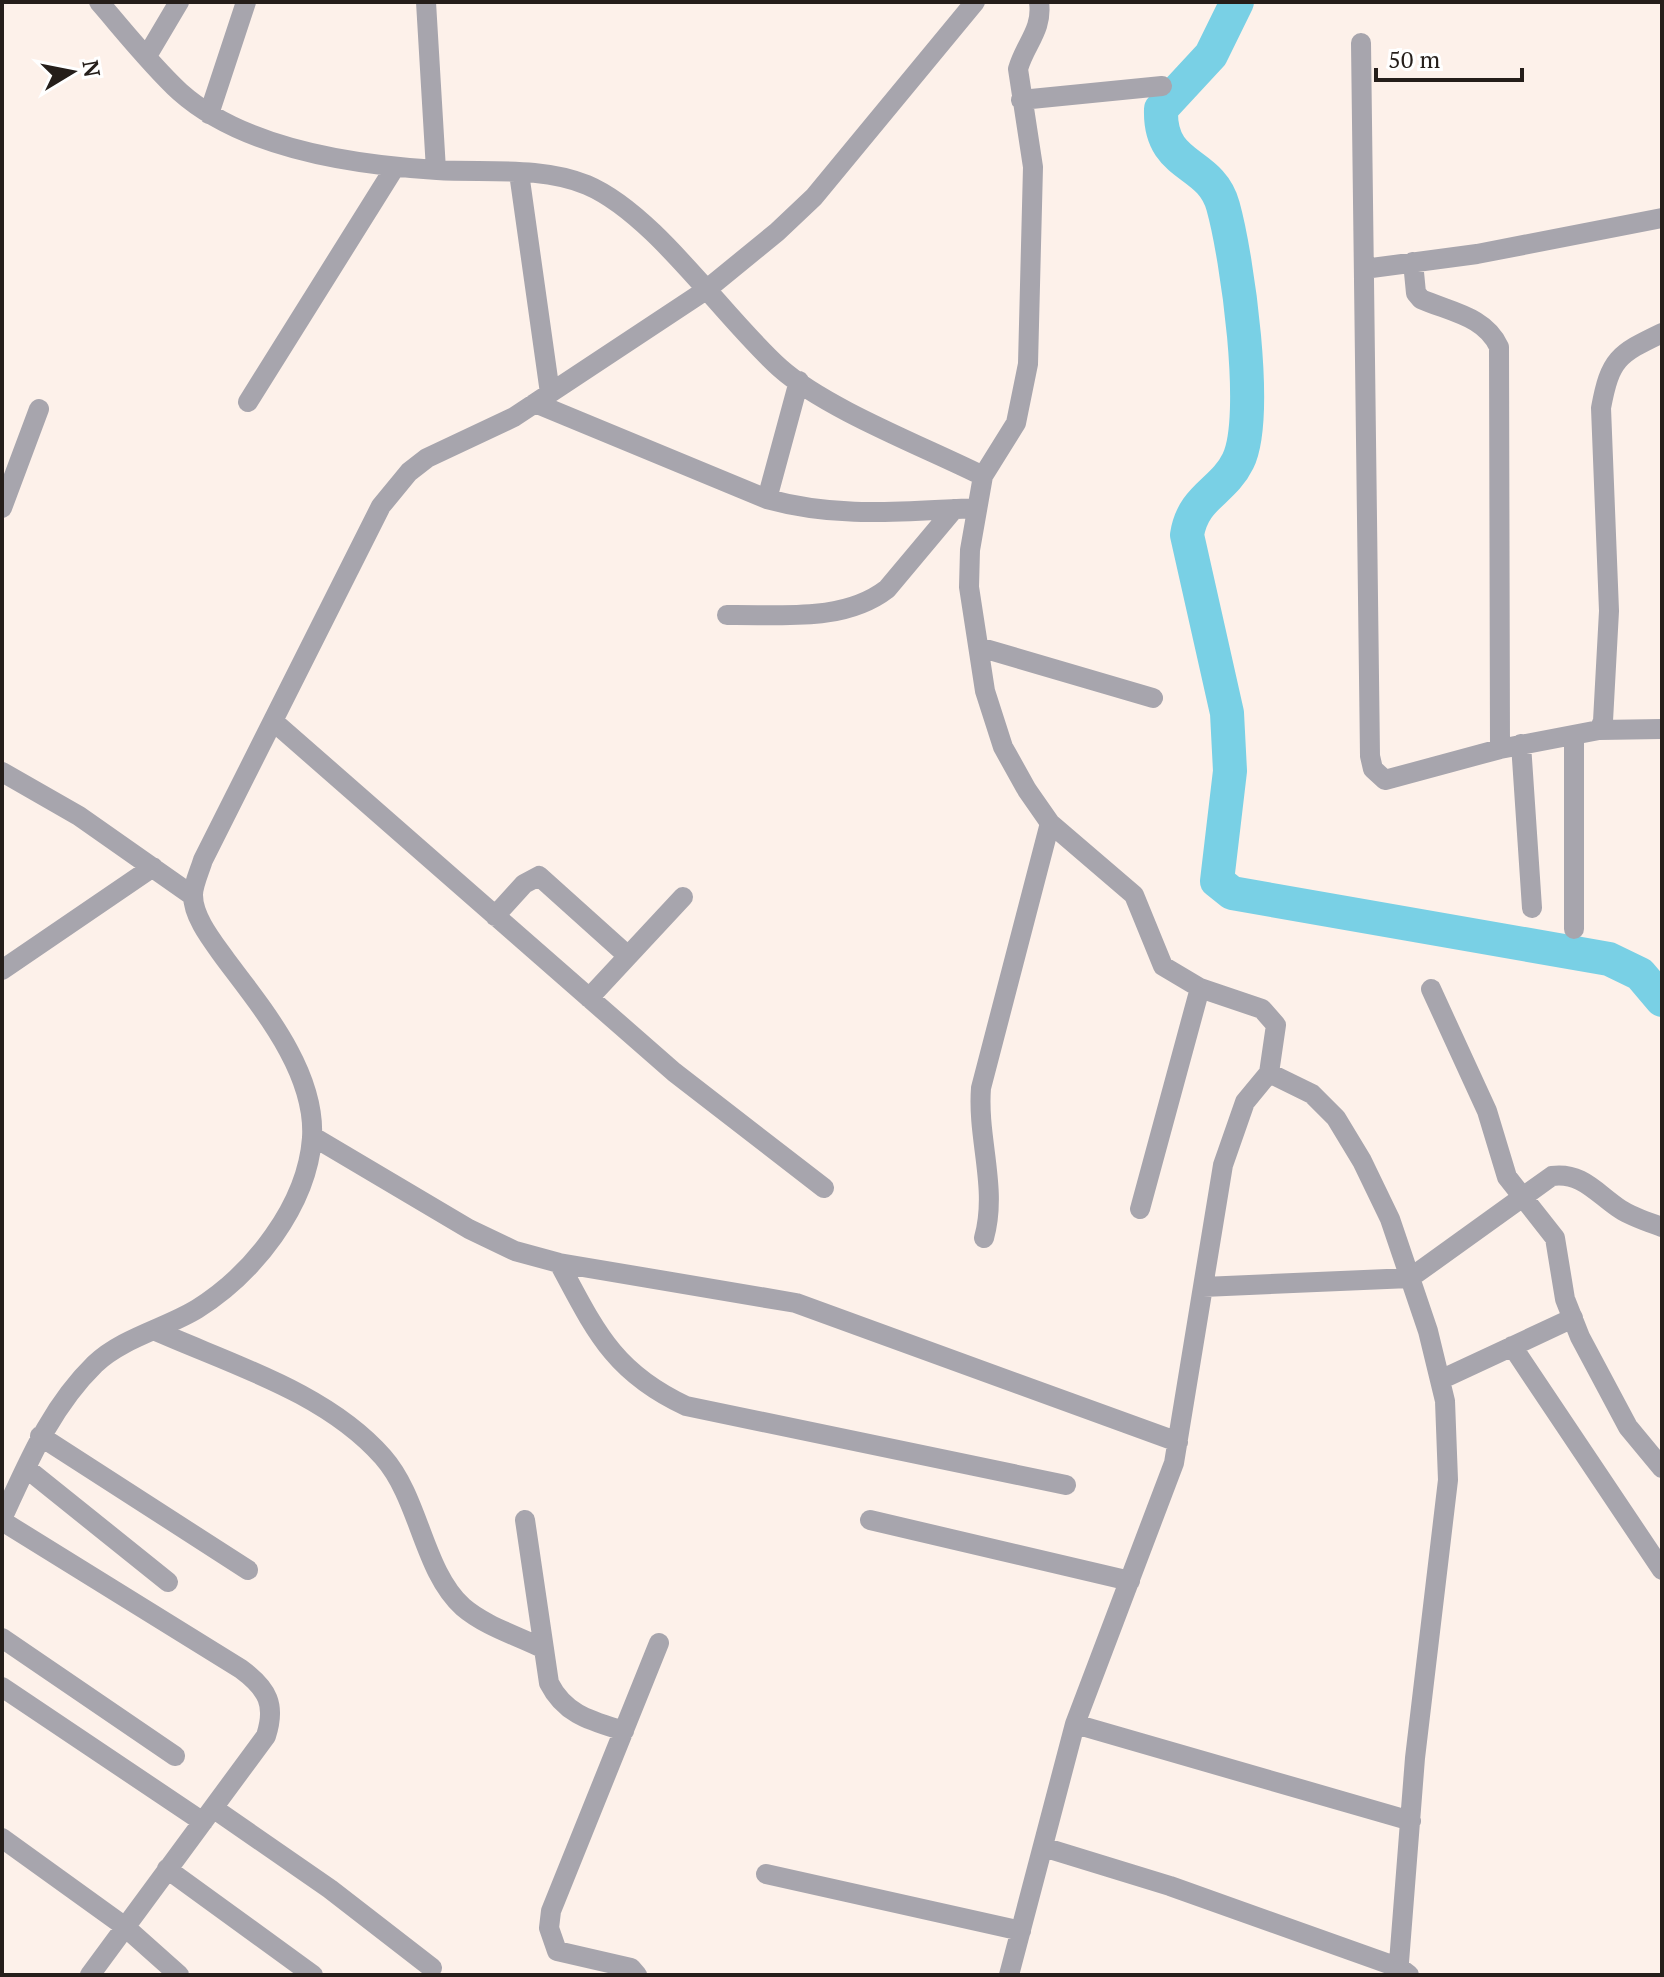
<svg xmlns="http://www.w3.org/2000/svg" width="1664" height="1977" viewBox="0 0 1664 1977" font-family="'PT Serif',serif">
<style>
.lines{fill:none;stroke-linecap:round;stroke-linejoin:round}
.river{stroke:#79d0e5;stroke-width:34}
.minor{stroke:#a7a5ad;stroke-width:20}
</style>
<rect width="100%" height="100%" fill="#fdf1ea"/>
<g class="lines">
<path class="river" d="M 1237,2 L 1211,55 L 1161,109 C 1159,170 1210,159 1223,206 C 1237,256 1260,417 1238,461 C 1223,492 1193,496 1187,535 L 1227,713 L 1230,771 L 1217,881 L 1232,893 L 1609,959 L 1640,974 L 1662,1000"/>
<path class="minor" d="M 99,2 C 125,32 151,65 180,92 C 244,149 354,165 437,170 C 485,173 541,166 587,185 C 655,214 723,317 780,368 C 826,409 925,447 983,476
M 426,2 L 436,170
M 1039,2 C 1043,30 1025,44 1018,69 L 1033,167 L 1028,364 L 1016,423 L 983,476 L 970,550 L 969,587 L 985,691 L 1003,747 L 1027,790 L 1050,823 L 1134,895 L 1163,966 L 1200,988 L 1262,1009 L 1276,1025 L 1269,1073
M 1361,43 L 1370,756 L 1373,769 L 1385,780 L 1500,749 L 1599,730 L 1603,721 L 1609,611 L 1601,408 C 1610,359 1618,354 1662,333
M 147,56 L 179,2
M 1021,100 L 1162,86
M 209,114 L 246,2
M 519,173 L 550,393
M 1413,262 L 1416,293 L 1421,299 C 1450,312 1485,316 1499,347 L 1500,749
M 1364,269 L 1477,254 L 1662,218
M 248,402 L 395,167
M 535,403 L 767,499 C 840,519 902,511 977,508
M 767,499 L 799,381
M 2,508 L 39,409
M 727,615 C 780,614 843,623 887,589 L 954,509
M 979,647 L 1153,698
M 273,721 L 674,1072 L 824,1188
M 1599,730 L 1662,729
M 1574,737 L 1574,929
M 1521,744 L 1532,908
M 2,772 L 79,816 L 193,896
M 495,916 L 524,884 L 539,876 L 628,956
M 2,970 L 153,867
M 1431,989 L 1487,1111 L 1507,1177 L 1555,1238 L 1565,1299 L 1580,1337 L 1628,1427 L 1662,1468
M 589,998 L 683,897
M 312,1136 L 469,1229 L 515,1251 L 559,1263 L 796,1303 L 1178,1442
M 1140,1209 L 1200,988
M 984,1238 C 998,1188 977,1139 981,1088 L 1050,823
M 559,1263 C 595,1330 613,1372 686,1406 L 1066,1485
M 1203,1287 L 1410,1278 L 1552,1176 C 1582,1172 1596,1193 1620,1209 C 1632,1217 1648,1222 1662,1227
M 154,1330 C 230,1364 326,1392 383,1457 C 420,1499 423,1571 463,1607 C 485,1626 518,1636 544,1649
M 1512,1346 L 1662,1570
M 1440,1380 L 1573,1318
M 40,1436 L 248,1570
M 26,1468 L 168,1582
M 2,1519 C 28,1463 50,1408 95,1364 C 122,1338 166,1328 197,1309 C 253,1274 307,1206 312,1138 C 316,1072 262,1008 226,960 C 214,943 193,918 193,895 C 193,885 200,870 203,860 L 381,506 L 409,472 L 427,458 L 514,417 L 706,290 L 777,232 L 814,197 L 975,2
M 525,1520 L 549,1683 C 565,1715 592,1721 624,1731
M 870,1520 L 1130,1581
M 2,1521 L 241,1669 C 268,1689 276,1705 266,1736 L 90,1975
M 2,1638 L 175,1756
M 2,1687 L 203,1822
M 1075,1724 L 1411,1821
M 213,1808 L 330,1889 L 432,1968
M 2,1838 L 124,1926 L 179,1975
M 1043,1847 L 1170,1886 L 1400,1968 L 1409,1975
M 167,1869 L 313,1975
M 766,1874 L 1021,1931
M 637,1975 L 631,1968 L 557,1951 L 549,1928 L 551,1911 L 659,1643
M 1009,1975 L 1075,1724 L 1174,1463 L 1223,1165 L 1245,1102 L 1269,1073 L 1312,1094 L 1336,1118 L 1362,1161 L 1390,1219 L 1428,1331 L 1445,1401 L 1448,1480 L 1415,1758 L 1398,1975"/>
</g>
<rect width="1664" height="1977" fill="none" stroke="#251e1a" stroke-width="8"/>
<g transform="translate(72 72) rotate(80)" stroke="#ffffff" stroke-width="6" paint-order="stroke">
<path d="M0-6L14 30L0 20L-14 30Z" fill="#251e1a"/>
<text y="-12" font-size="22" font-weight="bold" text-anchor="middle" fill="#251e1a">N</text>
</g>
<path d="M1376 68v12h146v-12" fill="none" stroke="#251e1a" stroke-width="4"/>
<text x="1388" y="68" font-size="24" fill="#251e1a" stroke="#ffffff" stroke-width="6" paint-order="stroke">50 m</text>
</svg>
